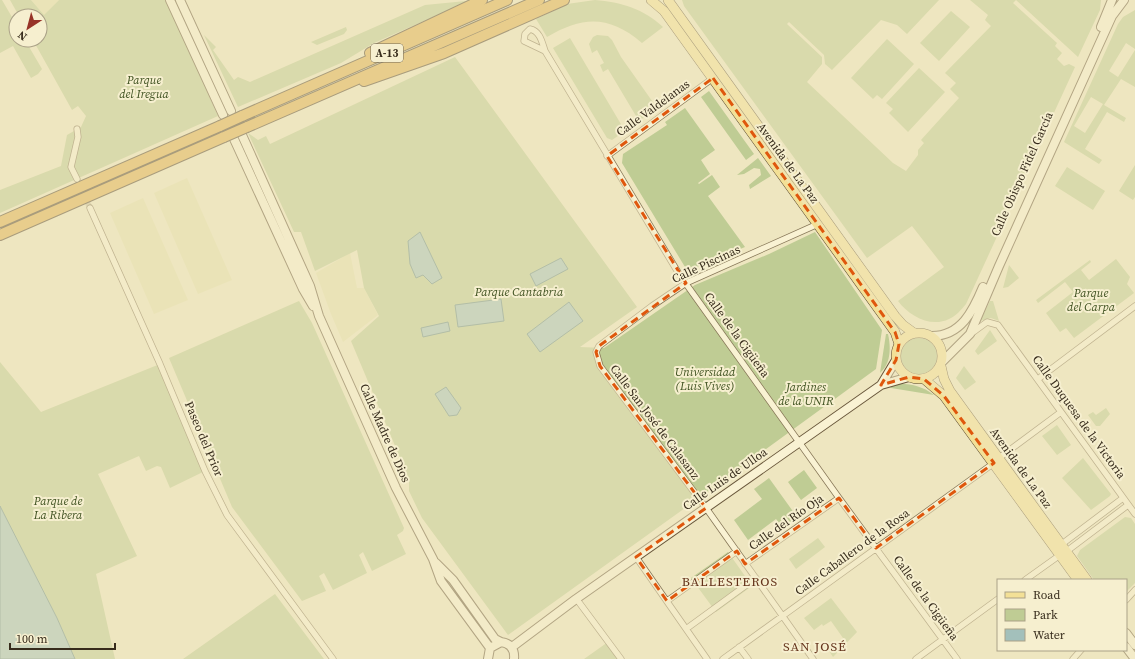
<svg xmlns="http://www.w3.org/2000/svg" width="1135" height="659" viewBox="0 0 1135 659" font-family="'Source Serif 4',serif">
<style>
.farmland{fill:#e4e1ad}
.green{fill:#bfcc94;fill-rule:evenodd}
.water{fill:#a3c0bb;stroke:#6a8e89}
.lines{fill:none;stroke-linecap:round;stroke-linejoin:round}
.street-tunnel{stroke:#c9c19f;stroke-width:5.5;stroke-dasharray:5.5 3;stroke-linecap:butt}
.street-casing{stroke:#877758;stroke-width:7}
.secondary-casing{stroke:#69573b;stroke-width:10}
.primary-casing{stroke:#55442c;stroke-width:10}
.highway-casing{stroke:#55442c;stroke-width:12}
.street{stroke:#f9f2d3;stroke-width:5.5}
.secondary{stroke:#f9f2d3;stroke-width:8}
.primary{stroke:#f3e096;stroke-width:9}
.highway{stroke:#e0b04e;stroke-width:10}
.highway-bridge-casing{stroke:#55442c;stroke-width:12;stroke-linecap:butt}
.highway-bridge{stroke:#e0b04e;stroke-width:10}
.marked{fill:none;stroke:#df570d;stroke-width:3;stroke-dasharray:8 5;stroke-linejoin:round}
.labels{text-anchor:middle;stroke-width:4;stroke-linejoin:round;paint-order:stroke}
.shield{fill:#f6efcf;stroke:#706652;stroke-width:1}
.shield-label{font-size:11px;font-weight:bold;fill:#372c1c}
.park-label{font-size:12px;font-style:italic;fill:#425423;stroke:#f6efcf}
.street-label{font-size:12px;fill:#372c1c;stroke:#f6efcf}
.neighbourhood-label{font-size:13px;letter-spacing:1px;fill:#64331b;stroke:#f6efcf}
</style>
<rect width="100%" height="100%" fill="#eee6c0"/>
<path class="farmland" d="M 31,0 L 59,0 L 44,16 Z
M 187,178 L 232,280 L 198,294 L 154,193 Z
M 143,198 L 188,300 L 154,314 L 110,213 Z
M 350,253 L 357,288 L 364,288 L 378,315 L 343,342 L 331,314 L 316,273 Z"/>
<path class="green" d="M 0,0 L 2,0 L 16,24 L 16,40 L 25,40 L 42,69 L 38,74 L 31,78 L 13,46 L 0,53 Z
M 10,0 L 31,0 L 44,15 L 59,0 L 167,0 L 218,116 L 0,213 L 0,190 L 61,166 L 67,135 L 81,127 L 86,116 L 78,106 L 72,110 L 33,40 L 40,40 L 40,16 L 19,16 Z
M 595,0 C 621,2 644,9 663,27 L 642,43 C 609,15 583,16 547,37 L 536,19 L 567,4 Z
M 682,0 L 939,0 L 907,34 L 897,25 L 881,20 L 832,70 L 825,64 L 824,55 L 789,22 L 787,24 L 822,57 L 822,64 L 807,82 L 893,163 L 906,171 L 918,155 L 918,150 L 924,143 L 921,140 L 959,98 L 950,89 L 956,83 L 945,73 L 991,26 L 985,20 L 988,15 L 970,0 L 1016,0 L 1013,3 L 1057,43 L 1055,46 L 1062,53 L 1057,59 L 1064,66 L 1069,64 L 1075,67 L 966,304 C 961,310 956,316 949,319 C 931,328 909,316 898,301 L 944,267 L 912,226 L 867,258 L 684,6 Z
M 1016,0 L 1101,0 L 1100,10 L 1078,57 Z
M 466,1 L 460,5 L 374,43 L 341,63 L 238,107 L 204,35 L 216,47 L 213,50 L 234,80 L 238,77 L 250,82 L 425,5 Z
M 1135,10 L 1135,49 L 1126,43 L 1109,71 L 1118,77 L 1135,50 L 1135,87 L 1121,79 L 1104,105 L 1126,118 L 1124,122 L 1107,112 L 1085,149 L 1102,160 L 1099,164 L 1064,142 L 1118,24 L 1123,17 ZM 1091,97 L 1103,104 L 1085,133 L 1074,126 Z
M 951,11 L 970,27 L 939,61 L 920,43 Z
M 346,27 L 347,30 L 344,34 L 317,45 L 311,42 Z
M 597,35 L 608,36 L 612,40 L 621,57 L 657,108 L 639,121 L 608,69 L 603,72 L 600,65 L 604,63 L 597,50 L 592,53 L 589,44 L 593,37 Z
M 570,38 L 625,131 L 612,140 L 607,138 L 553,48 Z
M 887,39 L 914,64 L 882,99 L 877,95 L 873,99 L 851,78 Z
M 455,57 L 637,307 L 580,347 L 604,348 L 695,285 L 769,254 L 815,232 L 882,330 L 876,369 L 699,498 L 508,635 L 422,518 L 409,491 L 409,479 L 351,341 L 379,316 L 364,288 L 357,250 L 315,271 L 301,232 L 294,232 L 248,133 L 258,140 L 266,136 L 270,144 Z
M 919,68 L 945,92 L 908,132 L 889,113 L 893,109 L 886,103 Z
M 709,91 L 754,154 L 746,160 L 701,97 Z
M 685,108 L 715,150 L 701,160 L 710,174 L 698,183 L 699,184 L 712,175 L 720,187 L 708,196 L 745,247 L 692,269 L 685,267 L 622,163 L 623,154 L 667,125 L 665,122 Z
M 758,158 L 771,176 L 750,189 L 749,185 L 761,175 L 760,169 L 754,168 L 744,174 L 737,175 Z
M 1135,165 L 1135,197 L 1133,200 L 1119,191 Z
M 1067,167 L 1105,191 L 1093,210 L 1055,186 Z
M 1116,259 L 1130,277 L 1127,284 L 1134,293 L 1074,338 L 1066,328 L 1060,332 L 1046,313 L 1073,292 L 1065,282 L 1038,303 L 1036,300 L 1090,260 L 1091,262 L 1081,270 L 1089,280 Z
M 1009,265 L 1019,278 L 1008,287 L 1003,288 Z
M 299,301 L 312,323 L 404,528 L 403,531 L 397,535 L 406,554 L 372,571 L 363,552 L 359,555 L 367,573 L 333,590 L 324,573 L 319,576 L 326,591 L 302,601 L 232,507 L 169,358 Z
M 990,301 L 993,301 L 999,321 L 991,318 L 980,321 Z
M 990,330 L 997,341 L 978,355 L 975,351 Z
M 886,334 L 888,334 C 891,347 891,364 880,373 Z
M901 356a18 18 0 1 1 36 0a18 18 0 1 1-36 0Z
M 0,362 L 41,412 L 160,364 L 205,471 L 170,488 L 161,467 L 157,466 L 146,471 L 139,456 L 98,474 L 137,556 L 96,574 L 115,659 L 75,659 L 57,618 L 0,506 Z
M 964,366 L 976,382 L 965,390 L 956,378 Z
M 895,384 C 910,383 922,386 934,395 L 891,388 L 889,386 Z
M 1106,408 L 1110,414 L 1100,426 L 1096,426 L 1088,415 L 1093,412 L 1096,415 Z
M 1057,425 L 1071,445 L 1057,455 L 1042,436 Z
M 1083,458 L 1111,494 L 1110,496 L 1091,510 L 1062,478 Z
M 804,470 L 817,488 L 801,500 L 788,482 Z
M 769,478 L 797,517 L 783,528 L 776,519 L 748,540 L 734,520 L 762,499 L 754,489 Z
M 1125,517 L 1131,518 L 1135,524 L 1135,583 L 1126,592 L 1126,580 L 1094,580 L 1077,556 L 1080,550 Z
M 818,538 L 825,547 L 796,569 L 789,559 Z
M 728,552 L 752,586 L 716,612 L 691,578 Z
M 275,594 L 324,659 L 183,659 Z
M 831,598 L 857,632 L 833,657 L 829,651 L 843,638 L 831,621 L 823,626 L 822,624 L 814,630 L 804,618 Z
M 608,642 L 621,659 L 584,659 Z"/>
<path class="water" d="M 420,232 L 442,278 L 432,284 L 423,275 L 416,278 L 410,264 L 408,241 Z
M 561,258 L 568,269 L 536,286 L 530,274 Z
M 501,299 L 504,321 L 458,327 L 455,305 Z
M 569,302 L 583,321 L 540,352 L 527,334 Z
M 448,322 L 450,331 L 423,337 L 421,328 Z
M 446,387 L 461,408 L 457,415 L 449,416 L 435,394 Z
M 0,506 L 57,618 L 75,659 L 0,659 Z"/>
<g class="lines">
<path class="street-tunnel" d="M 77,179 L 90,208"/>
<g class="street-casing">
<path id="street" d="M 545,51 L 524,41 L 525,34 L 530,29 C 540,31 542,42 545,51 L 679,274 L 839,498 L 957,659
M 77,129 L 78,137 L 71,167 L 77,179
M 607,156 L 713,78
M 90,208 L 160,364 L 205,471 L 227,515 L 333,659
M 972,333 L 987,322 L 998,325 L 1135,514
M 1038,379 L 1135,306
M 999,458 L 1061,412
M 1062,544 L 1123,498
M 1067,551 L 1128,505
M 636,557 L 707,659
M 745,564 L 839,498
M 1025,580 L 1060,555
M 1126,600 L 1135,590
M 578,601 L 621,659
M 667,601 L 737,551
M 686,629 L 756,578
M 739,647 L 748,659
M 723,659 L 994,463
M 813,659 L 706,508 L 600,366 L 596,352 L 599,346 L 652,306 L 686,283 L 818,224
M 916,659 L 998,599
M 1073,659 L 1081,650"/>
</g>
<g class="secondary-casing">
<path id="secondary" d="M 170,0 L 223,115
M 180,0 L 231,111
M 1101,27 L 1112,0
M 242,135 L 310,286 L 319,316 L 396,488 L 433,559 L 441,581 L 490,648
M 234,139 L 303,289 L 313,306
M 932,336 C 961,336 973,311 983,287
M 942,362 L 970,334 L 999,266 L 1112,16 L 1124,0
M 881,385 L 896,360
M 436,563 L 453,580 L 495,639 L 501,642
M 1126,633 L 1135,645
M 512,647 L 576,599 L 881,385 L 909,377
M 1126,647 L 1135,659
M 488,659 L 490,648 L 501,642 C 510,643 515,649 514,659"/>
</g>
<g class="primary-casing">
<path id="primary" d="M 651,0 L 664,11 L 895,332 L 899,344
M 668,0 L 895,316 L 903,325 L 914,333
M896 356a23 23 0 1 1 46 0a23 23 0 1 1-46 0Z
M 941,366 L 944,379 L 950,391 L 1087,580
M 924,379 L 944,396 L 1078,580"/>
</g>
<g class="highway-casing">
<path id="highway" d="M 370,53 L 482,0
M 364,81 L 444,53 L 564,0
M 242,116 L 507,0
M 247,127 L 539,0
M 0,222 L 220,126
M 0,235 L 224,137"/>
</g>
<use href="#street" class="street"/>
<use href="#secondary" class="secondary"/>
<use href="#primary" class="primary"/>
<use href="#highway" class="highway"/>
<g class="highway-bridge-casing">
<path id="highway-bridge" d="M 220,126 L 242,116
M 224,137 L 247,127"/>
</g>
<use href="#highway-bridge" class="highway-bridge"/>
</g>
<path d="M0 0H1135V659H0ZM 713,78 L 895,332 L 899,344 L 896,360 L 881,385 L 909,377 L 924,379 L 944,396 L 994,463 L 876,548 L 839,498 L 745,564 L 737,551 L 667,601 L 636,557 L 706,508 L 600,366 L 596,352 L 599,346 L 686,283 L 607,156 Z" fill="#eee6c0" fill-opacity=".55" fill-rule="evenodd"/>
<path class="marked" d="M 713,78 L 895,332 L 899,344 L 896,360 L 881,385 L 909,377 L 924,379 L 944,396 L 994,463 L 876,548 L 839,498 L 745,564 L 737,551 L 667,601 L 636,557 L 706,508 L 600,366 L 596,352 L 599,346 L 686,283 L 607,156 Z"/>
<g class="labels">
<rect class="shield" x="371" y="44" width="32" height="18" rx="3"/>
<g class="shield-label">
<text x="387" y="57">A-13</text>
</g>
<g class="park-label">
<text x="144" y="84">Parque<tspan x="144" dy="14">del Iregua</tspan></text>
<text x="519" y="296">Parque Cantabria</text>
<text x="1091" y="297">Parque<tspan x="1091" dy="14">del Carpa</tspan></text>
<text x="705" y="376">Universidad<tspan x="705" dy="14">(Luis Vives)</tspan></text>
<text x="806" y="391">Jardines<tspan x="806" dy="14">de la UNIR</tspan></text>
<text x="58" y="505">Parque de<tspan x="58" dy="14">La Ribera</tspan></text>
</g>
<g class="street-label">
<text transform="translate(653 108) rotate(-36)" y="4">Calle Valdelanas</text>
<text transform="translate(788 163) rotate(54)" y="4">Avenida de La Paz</text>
<text transform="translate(1022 174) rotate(-66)" y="4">Calle Obispo Fidel García</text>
<text transform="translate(706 264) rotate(-25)" y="4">Calle Piscinas</text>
<text transform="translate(737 335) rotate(54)" y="4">Calle de la Cigüeña</text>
<text transform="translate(1079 417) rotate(54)" y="4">Calle Duquesa de la Victoria</text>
<text transform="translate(655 422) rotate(53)" y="4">Calle San José de Calasanz</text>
<text transform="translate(385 433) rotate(66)" y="4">Calle Madre de Dios</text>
<text transform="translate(204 439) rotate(67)" y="4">Paseo del Prior</text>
<text transform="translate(1021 468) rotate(54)" y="4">Avenida de La Paz</text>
<text transform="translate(725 479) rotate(-35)" y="4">Calle Luis de Ulloa</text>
<text transform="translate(786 522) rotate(-35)" y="4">Calle del Río Oja</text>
<text transform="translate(852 552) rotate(-36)" y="4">Calle Caballero de la Rosa</text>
<text transform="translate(926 598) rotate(54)" y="4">Calle de la Cigüeña</text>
</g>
<g class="neighbourhood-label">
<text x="730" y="586">BALLESTEROS</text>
<text x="815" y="651">SAN JOSÉ</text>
</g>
</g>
<rect x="997" y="579" width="130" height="72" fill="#f6efcf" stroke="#aaa187"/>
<rect x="1005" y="592" width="20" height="6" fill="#f3e096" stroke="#aaa187"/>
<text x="1033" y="599" font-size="12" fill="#372c1c">Road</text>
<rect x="1005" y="609" width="20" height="12" fill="#bfcc94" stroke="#aaa187"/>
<text x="1033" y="619" font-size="12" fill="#372c1c">Park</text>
<rect x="1005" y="629" width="20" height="12" fill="#a3c0bb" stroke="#aaa187"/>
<text x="1033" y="639" font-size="12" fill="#372c1c">Water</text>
<g transform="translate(28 28) rotate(216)"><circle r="19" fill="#f6efcf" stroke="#aaa187"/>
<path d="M0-3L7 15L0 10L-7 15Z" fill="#973327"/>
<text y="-6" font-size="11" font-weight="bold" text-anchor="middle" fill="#372c1c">N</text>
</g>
<path d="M10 643v6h105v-6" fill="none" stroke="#372c1c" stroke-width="2"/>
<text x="16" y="643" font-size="12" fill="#372c1c" stroke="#f6efcf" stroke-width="3" paint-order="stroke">100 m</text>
</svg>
